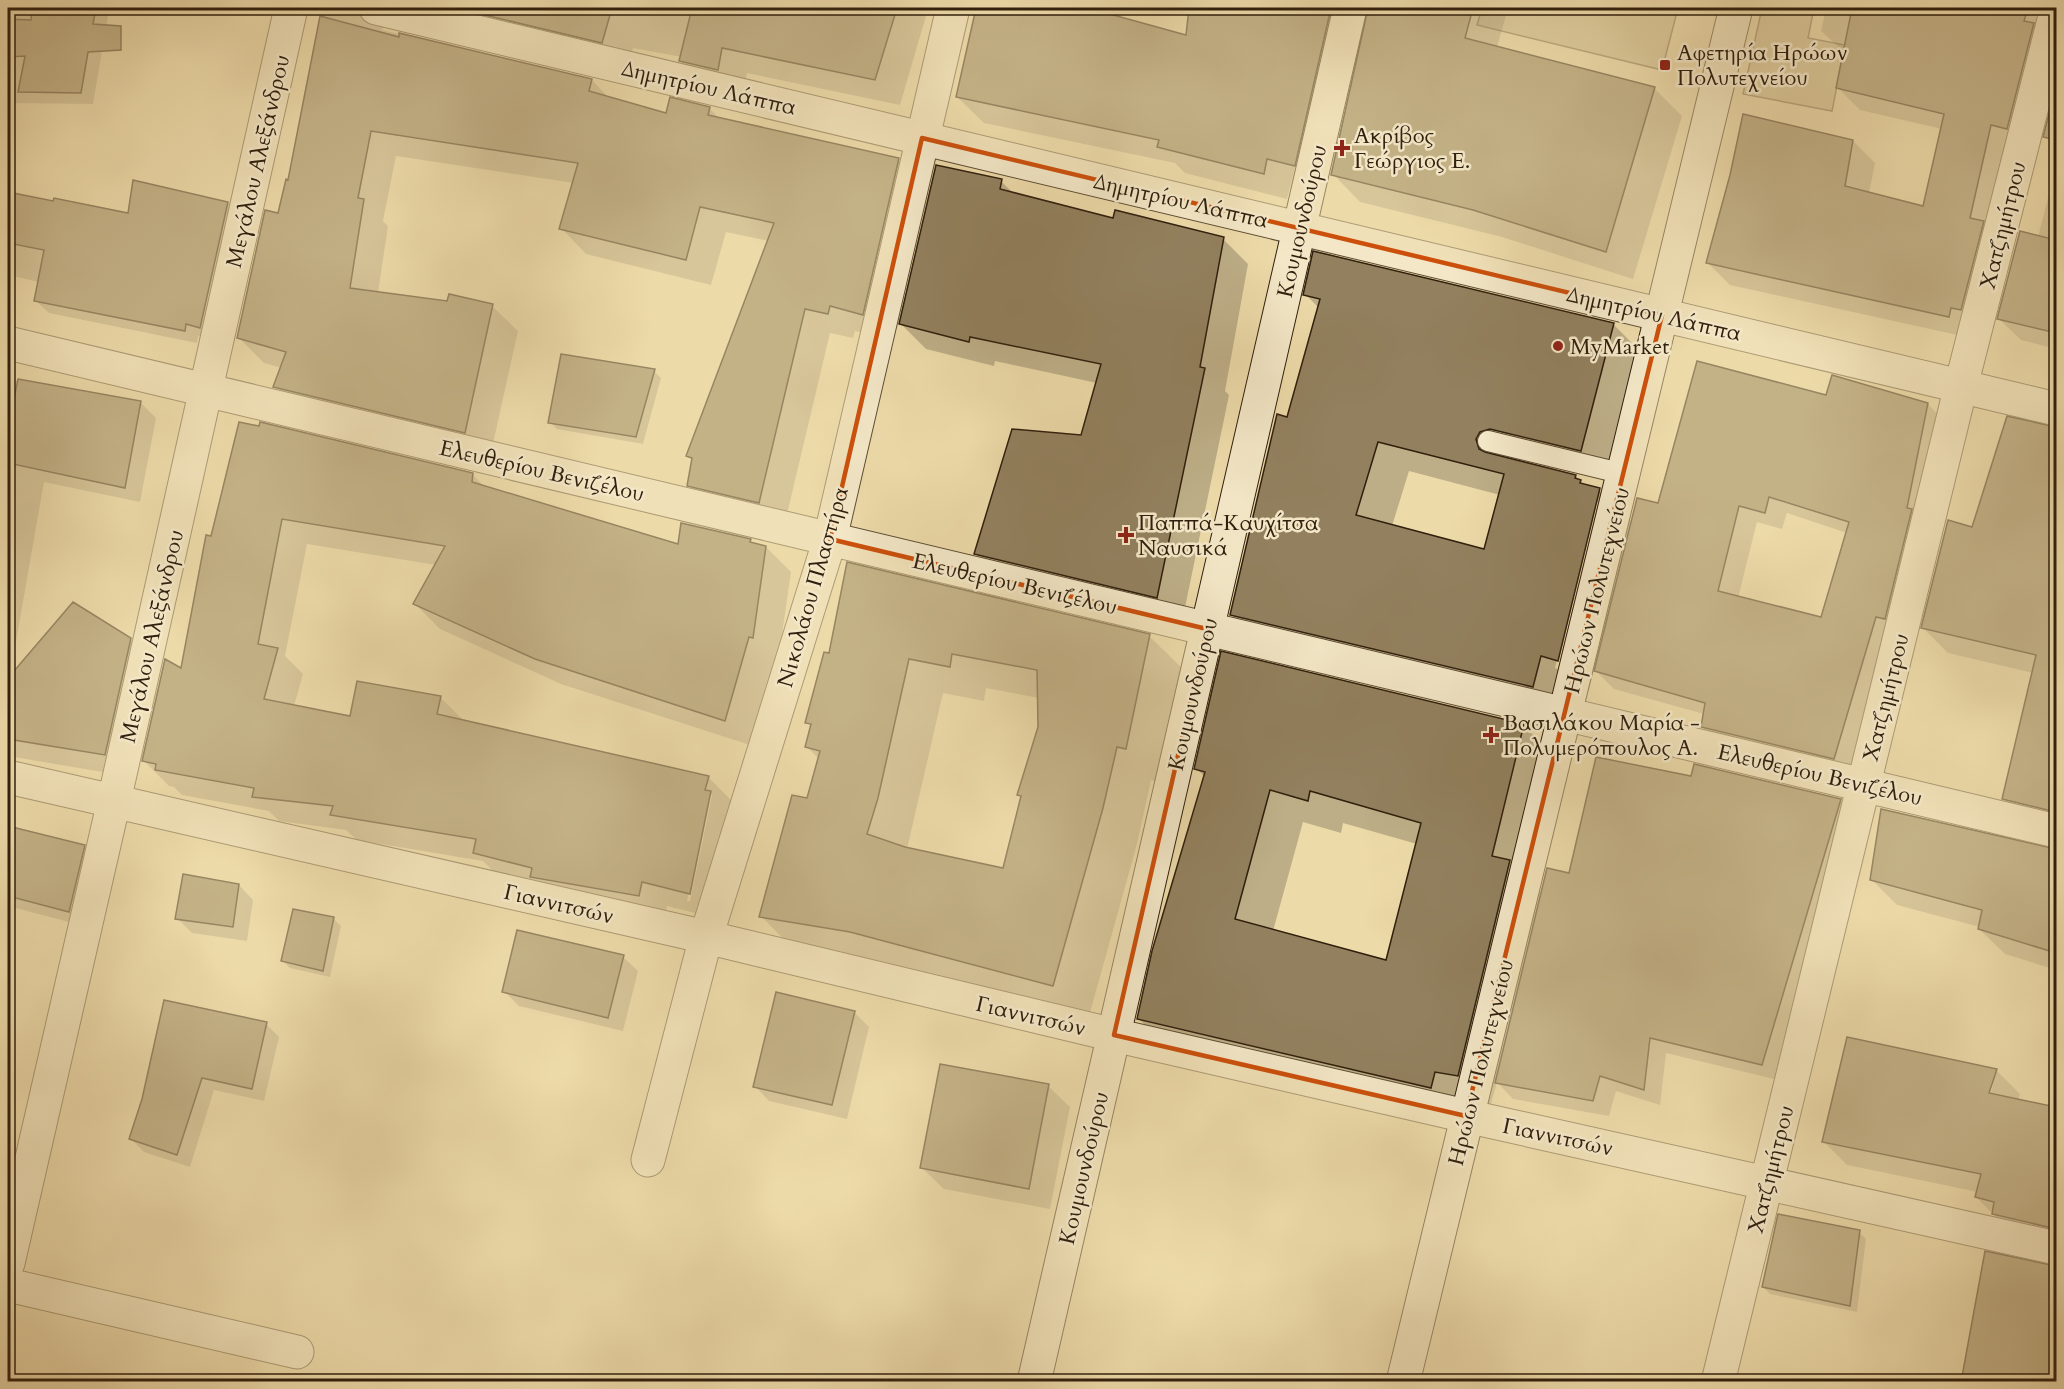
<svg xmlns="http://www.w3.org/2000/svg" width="2064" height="1389" viewBox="0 0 2064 1389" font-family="Cardo,serif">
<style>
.green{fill:#cdba8e;stroke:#7e6c4e;stroke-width:1.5}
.shadow{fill:#0003;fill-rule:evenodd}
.building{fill:#92805e;stroke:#301f0d;stroke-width:1.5;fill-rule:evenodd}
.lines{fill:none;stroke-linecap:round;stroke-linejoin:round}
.service-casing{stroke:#5f4e34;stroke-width:22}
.minor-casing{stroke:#5f4e34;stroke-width:35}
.tertiary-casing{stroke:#5f4e34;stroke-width:35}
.secondary-casing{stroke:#301f0d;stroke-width:35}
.service{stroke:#f3e7c7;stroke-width:20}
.minor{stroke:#f3e7c7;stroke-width:33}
.tertiary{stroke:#f3e7c7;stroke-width:33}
.secondary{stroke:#f3e7c7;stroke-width:33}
.marked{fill:none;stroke:#cc500c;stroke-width:4.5;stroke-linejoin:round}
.poi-dot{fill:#8f2418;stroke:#f3e7c7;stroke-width:2}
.labels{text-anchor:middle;stroke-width:5;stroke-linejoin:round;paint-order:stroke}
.poi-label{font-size:22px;fill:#301f0d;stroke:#f3e7c7;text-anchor:start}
.street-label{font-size:22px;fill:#301f0d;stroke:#f3e7c7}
</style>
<rect width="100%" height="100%" fill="#eddaa9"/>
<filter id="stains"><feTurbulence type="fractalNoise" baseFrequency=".00333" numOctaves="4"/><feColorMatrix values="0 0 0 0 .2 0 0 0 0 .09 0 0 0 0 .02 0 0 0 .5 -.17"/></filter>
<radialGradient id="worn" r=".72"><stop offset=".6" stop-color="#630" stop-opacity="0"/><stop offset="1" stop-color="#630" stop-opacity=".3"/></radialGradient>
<path class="green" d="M 1482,8 L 1678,8 L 1662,70 L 1477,25 Z
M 1762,8 L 1814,8 L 1808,38 L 1845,45 L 1832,111 L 1743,94 Z"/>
<path class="shadow" d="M 8,8 L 33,10 L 33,8 L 100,8 L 108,16 L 93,104 L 8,103 Z
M 323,8 L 933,8 L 932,10 L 928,9 L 900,105 L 747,73 L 743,95 L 706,86 L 681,61 L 682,57 L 633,48 L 627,67 L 388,20 L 382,30 L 592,80 L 609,98 L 667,115 L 709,108 L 720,119 L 898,160 L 924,185 L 888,339 L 855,331 L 853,338 L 830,333 L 784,527 L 714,510 L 689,485 L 693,461 L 687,456 L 769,241 L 726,232 L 711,285 L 586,254 L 561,228 L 574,183 L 396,156 L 383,221 L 388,226 L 378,293 L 492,306 L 518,331 L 490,457 L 300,412 L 275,386 L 282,368 L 264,363 L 238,337 L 289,182 Z
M 978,8 L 1104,8 L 1104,13 L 1187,37 L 1190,8 L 1336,8 L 1287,199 L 1185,173 L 1175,163 L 984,123 L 957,97 Z
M 1377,8 L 1508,8 L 1497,47 L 1654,88 L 1682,116 L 1633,279 L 1502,237 L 1360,202 L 1333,174 L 1357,70 Z
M 1826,8 L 2055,8 L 1971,338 L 1730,285 L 1708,263 L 1853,141 L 1875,163 L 1869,193 L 1924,207 L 1942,129 L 1860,110 L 1838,88 L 1845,53 L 1821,31 Z
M 2056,167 L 2056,349 L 2021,340 L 1999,319 L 2038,237 Z
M 1001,181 L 1015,195 L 1115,220 L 1223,239 L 1248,264 L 1225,391 L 1229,395 L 1182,622 L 1001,579 L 975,553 L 1082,437 L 1097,383 L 995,361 L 994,366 L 926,349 L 901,324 Z
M 134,182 L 228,203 L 240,216 L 213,340 L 198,336 L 197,343 L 49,313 L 36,301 L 39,282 L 8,275 L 8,194 L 129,215 Z
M 1305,294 L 1613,324 L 1644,355 L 1612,481 L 1522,459 L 1515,461 L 1575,476 L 1585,486 L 1599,490 L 1632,522 L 1827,397 L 1928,404 L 1945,422 L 1852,776 L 1720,744 L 1702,727 L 1704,714 L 1614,689 L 1594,669 L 1589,691 L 1571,686 L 1564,717 L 1262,645 L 1231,614 L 1319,308 ZM 1409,471 L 1500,495 L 1485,551 L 1392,526 ZM 1595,502 L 1598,502 L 1558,669 L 1555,668 ZM 1787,513 L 1847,533 L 1822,618 L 1738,598 L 1757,522 L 1782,529 Z
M 654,371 L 661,378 L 643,444 L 557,429 L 550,422 Z
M 8,379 L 141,403 L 156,418 L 140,502 L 44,482 L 14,653 L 8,651 Z
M 240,424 L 473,475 L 486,488 L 679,546 L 750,541 L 753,544 L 766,547 L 791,572 L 778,662 L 774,661 L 750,745 L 561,684 L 440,629 L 415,604 L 436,565 L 307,544 L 285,656 L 303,674 L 294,706 L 351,717 L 358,683 L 441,698 L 465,722 L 708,777 L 734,803 L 715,918 L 667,906 L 664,921 L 500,878 L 483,861 L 357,840 L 346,830 L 279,821 L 269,811 L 182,795 L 174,787 L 169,786 L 144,761 L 182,671 ZM 709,795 L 712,795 L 690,901 L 687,901 Z
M 2051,429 L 2056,429 L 2056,830 L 2028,823 L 2003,798 L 2033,673 L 1948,653 L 1923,628 L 1973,529 Z
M 73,604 L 130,639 L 152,661 L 126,776 L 8,756 L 8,680 Z
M 1149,636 L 1184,670 L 1160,783 L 1151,780 L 1137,844 L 1088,1020 L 795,951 L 761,916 L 808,800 L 819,759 L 806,746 L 812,727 L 807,722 L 825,654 ZM 986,688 L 1039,698 L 1039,727 L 1018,795 L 1022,798 L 1004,870 L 907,849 L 943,693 L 984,701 Z
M 1523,725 L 1556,758 L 1527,878 L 1542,894 L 1570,874 L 1693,778 L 1840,800 L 1857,817 L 1778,1080 L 1666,1053 L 1660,1105 L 1616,1091 L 1609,1116 L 1513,1099 L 1497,1082 L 1490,1108 L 1171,1051 L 1138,1018 L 1205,777 L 1196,768 ZM 1303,822 L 1341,833 L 1343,823 L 1417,844 L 1387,962 L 1273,931 Z
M 8,825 L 19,828 L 23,832 L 84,847 L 99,861 L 84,926 L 8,906 Z
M 2056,851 L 2056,970 L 2005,954 L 1979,929 L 1980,927 L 1897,905 L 1872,880 Z
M 239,885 L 253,900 L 247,941 L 192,933 L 177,918 Z
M 334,919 L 341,926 L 330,977 L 290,968 L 283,961 Z
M 623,957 L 638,971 L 623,1031 L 519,1006 L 504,991 Z
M 854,1012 L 869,1027 L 847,1119 L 769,1101 L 755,1086 Z
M 266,1024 L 279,1037 L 264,1101 L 214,1090 L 190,1167 L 144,1152 L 131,1139 L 143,1100 Z
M 1996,1070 L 2020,1094 L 2018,1101 L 2056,1109 L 2056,1246 L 2017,1238 L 1976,1197 L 1978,1192 L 1847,1165 L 1824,1142 ZM 1990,1085 L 1993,1085 L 1988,1101 Z
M 1048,1086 L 1070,1107 L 1050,1209 L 944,1189 L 922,1168 Z
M 1859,1232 L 1866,1239 L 1857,1312 L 1770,1294 L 1763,1287 Z
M 2052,1268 L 2056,1268 L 2056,1382 L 1963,1382 Z"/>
<path class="building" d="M 32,8 L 96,8 L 93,24 L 121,26 L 121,50 L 88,52 L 81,93 L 18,92 L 25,56 L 8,57 L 8,19 L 31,20 Z
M 455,8 L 612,8 L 602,43 Z
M 692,8 L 897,8 L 875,80 L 722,48 L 718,70 L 679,61 Z
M 976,8 L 1088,8 L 1186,35 L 1189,8 L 1331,8 L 1295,166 L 1267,159 L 1264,174 L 1157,147 L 1159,140 L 956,97 Z
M 1368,8 L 1473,8 L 1465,38 L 1655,87 L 1606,252 L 1473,210 L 1331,175 Z
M 1852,8 L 2028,8 L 2024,21 L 2034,23 L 2007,129 L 1991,125 L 1970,218 L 1984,221 L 1961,310 L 1951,308 L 1949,317 L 1706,263 L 1730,175 L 1743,114 L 1853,140 L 1845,186 L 1923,206 L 1944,114 L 1836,88 Z
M 320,16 L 399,37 L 399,33 L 592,79 L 589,91 L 666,113 L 670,97 L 710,107 L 708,115 L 899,158 L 863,315 L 830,306 L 828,314 L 805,309 L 759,503 L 687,486 L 692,458 L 686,456 L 774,223 L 700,207 L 686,260 L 559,229 L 578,163 L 371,131 L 358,198 L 364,199 L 350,288 L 447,301 L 449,294 L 493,304 L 465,433 L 273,387 L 286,352 L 237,338 L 265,210 L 278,213 L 286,179 L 288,180 Z
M 2056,86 L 2056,140 L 2043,137 Z
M 936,165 L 1002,179 L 1000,189 L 1113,218 L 1115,210 L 1224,237 L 1200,367 L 1205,368 L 1157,598 L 974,554 L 1012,429 L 1081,435 L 1101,364 L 970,337 L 969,342 L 899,324 Z
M 133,180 L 228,202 L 200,328 L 186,324 L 185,331 L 34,301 L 44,250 L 8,243 L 8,192 L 53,201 L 54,198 L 128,213 Z
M 2020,231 L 2056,240 L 2056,333 L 1997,319 Z
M 1313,251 L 1614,323 L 1581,451 L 1490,429 L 1480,432 L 1476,439 L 1479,449 L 1485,452 L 1576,475 L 1575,478 L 1581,480 L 1580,483 L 1600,488 L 1558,661 L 1541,656 L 1533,687 L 1230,615 L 1277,414 L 1287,417 L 1320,299 L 1303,295 ZM 1378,442 L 1504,474 L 1484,549 L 1356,515 Z
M 561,354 L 655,369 L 636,437 L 548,423 Z
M 1697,361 L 1826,395 L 1832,375 L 1928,403 L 1907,508 L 1912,509 L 1885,619 L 1876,617 L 1834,759 L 1701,727 L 1705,703 L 1594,671 L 1637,498 L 1658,503 ZM 1769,497 L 1849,522 L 1821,617 L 1718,591 L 1739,506 L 1765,513 Z
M 18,379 L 141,401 L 125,488 L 8,463 L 8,428 Z
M 2007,416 L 2056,427 L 2056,812 L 2002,799 L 2036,655 L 1921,628 L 1948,520 L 1972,527 Z
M 239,422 L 259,426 L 260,422 L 473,473 L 472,482 L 678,544 L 681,523 L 751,539 L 750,542 L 766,546 L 753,638 L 749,637 L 725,721 L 535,659 L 413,604 L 445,546 L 282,519 L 258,644 L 278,648 L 264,699 L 350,716 L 357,681 L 441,696 L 437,714 L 709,776 L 705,790 L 711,791 L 690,894 L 642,882 L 639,896 L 530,877 L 532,868 L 473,853 L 476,839 L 330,815 L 333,806 L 252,797 L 254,788 L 155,770 L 156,764 L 142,761 L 165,659 L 181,668 L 206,535 L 211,536 Z
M 847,562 L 1150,634 L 1126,749 L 1117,747 L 1103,808 L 1053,986 L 850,932 L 759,917 L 792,795 L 807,798 L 820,751 L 805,747 L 811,724 L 805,723 L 824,652 L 829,653 ZM 952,654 L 1037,670 L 1038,727 L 1017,795 L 1021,796 L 1003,868 L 905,847 L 867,834 L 878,798 L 909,659 L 950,667 Z
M 73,602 L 131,638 L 105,755 L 8,739 L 8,678 Z
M 1221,651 L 1524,724 L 1492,856 L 1510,860 L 1458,1076 L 1435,1072 L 1431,1088 L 1137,1019 L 1152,951 L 1205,772 L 1194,769 ZM 1270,790 L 1308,801 L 1310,791 L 1421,823 L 1386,960 L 1235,919 Z
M 1596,757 L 1691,776 L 1694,764 L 1841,799 L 1762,1065 L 1650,1038 L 1644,1090 L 1600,1076 L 1593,1101 L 1495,1083 L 1547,868 L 1569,873 Z
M 1881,809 L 2056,849 L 2056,953 L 1978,929 L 1982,910 L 1870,880 Z
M 8,826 L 85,845 L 69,912 L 8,896 Z
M 183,874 L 239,884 L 233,927 L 175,919 Z
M 293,909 L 334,917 L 323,971 L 281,961 Z
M 517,930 L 624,955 L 608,1018 L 502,992 Z
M 776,992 L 855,1011 L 832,1105 L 753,1087 Z
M 164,1000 L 267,1022 L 252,1089 L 202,1078 L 177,1155 L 129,1139 L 142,1099 Z
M 1847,1037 L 1997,1069 L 1989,1093 L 2056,1107 L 2056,1229 L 1992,1214 L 1994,1202 L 1975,1197 L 1981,1174 L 1822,1142 Z
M 940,1064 L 1049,1084 L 1029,1189 L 920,1168 Z
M 1778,1214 L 1860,1230 L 1850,1306 L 1762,1287 Z
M 1985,1251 L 2056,1266 L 2056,1382 L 1961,1382 Z"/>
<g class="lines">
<g class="service-casing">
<path id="service" d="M 1488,441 L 1624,474"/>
</g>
<g class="minor-casing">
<path id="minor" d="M 8,343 L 2056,831
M 8,777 L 706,937 L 1114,1035 L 1466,1116 L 2056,1248
M 648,1160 L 706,937 L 830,539 L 953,8
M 8,1263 L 114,801 L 291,8
M 8,1285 L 297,1352
M 1718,1382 L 1961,386 L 2056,12"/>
</g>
<g class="tertiary-casing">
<path id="tertiary" d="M 376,8 L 2056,409"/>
</g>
<g class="secondary-casing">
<path id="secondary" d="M 1034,1382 L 1350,8
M 1403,1382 L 1736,8"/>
</g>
<use href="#service" class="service"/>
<use href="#minor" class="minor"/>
<use href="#tertiary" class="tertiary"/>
<use href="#secondary" class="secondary"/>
</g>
<path d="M0 0H2064V1389H0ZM 922,138 L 1662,315 L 1466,1116 L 1114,1035 L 1207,629 L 830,539 Z" fill="#eddaa9" fill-opacity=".55" fill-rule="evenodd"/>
<path class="marked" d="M 922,138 L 1662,315 L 1466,1116 L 1114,1035 L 1207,629 L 830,539 Z"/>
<g class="poi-dot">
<rect x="1659" y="59" width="12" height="12" rx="3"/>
<path d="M1339 139h6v6h6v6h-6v6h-6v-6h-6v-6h6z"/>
<circle cx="1558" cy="346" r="6"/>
<path d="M1123 526h6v6h6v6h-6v6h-6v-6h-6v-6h6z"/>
<path d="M1488 726h6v6h6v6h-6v6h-6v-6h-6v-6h6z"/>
</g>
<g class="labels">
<g class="poi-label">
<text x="1677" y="60">Αφετηρία Ηρώων<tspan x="1677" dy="25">Πολυτεχνείου</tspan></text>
<text x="1354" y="143">Ακρίβος<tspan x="1354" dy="25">Γεώργιος Ε.</tspan></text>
<text x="1570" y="354">MyMarket</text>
<text x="1138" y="530">Παππά-Καυχίτσα<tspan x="1138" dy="25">Ναυσικά</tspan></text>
<text x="1503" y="730">Βασιλάκου Μαρία -<tspan x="1503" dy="25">Πολυμερόπουλος Α.</tspan></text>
</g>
<g class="street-label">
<text transform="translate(709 87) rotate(13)" y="8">Δημητρίου Λάππα</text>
<text transform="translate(257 161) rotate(-77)" y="8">Μεγάλου Αλεξάνδρου</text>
<text transform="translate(1181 200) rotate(13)" y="8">Δημητρίου Λάππα</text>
<text transform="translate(1301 221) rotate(-77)" y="8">Κουμουνδούρου</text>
<text transform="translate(2002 225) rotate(-76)" y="8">Χατζημήτρου</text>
<text transform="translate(1654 313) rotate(13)" y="8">Δημητρίου Λάππα</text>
<text transform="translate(542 470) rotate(13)" y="8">Ελευθερίου Βενιζέλου</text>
<text transform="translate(1015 583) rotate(13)" y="8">Ελευθερίου Βενιζέλου</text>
<text transform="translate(812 587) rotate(-74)" y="8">Νικολάου Πλαστήρα</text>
<text transform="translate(1596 590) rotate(-76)" y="8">Ηρώων Πολυτεχνείου</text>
<text transform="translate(151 636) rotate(-77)" y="8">Μεγάλου Αλεξάνδρου</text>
<text transform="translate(1192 694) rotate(-77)" y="8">Κουμουνδούρου</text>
<text transform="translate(1885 697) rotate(-76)" y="8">Χατζημήτρου</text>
<text transform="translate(1820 774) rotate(13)" y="8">Ελευθερίου Βενιζέλου</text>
<text transform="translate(559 903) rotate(13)" y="8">Γιαννιτσών</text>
<text transform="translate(1031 1015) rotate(13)" y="8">Γιαννιτσών</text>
<text transform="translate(1480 1062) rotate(-76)" y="8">Ηρώων Πολυτεχνείου</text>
<text transform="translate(1558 1136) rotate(12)" y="8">Γιαννιτσών</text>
<text transform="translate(1083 1168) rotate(-77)" y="8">Κουμουνδούρου</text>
<text transform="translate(1770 1169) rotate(-76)" y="8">Χατζημήτρου</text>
</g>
</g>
<rect width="2064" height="1389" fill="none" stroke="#eddaa9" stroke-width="30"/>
<rect x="9" y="9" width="2046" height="1371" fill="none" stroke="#301f0d" stroke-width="3"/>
<rect x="15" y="15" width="2034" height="1359" fill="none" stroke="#301f0d" stroke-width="1.5"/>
<rect width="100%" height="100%" filter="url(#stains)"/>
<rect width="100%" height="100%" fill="url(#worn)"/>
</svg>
